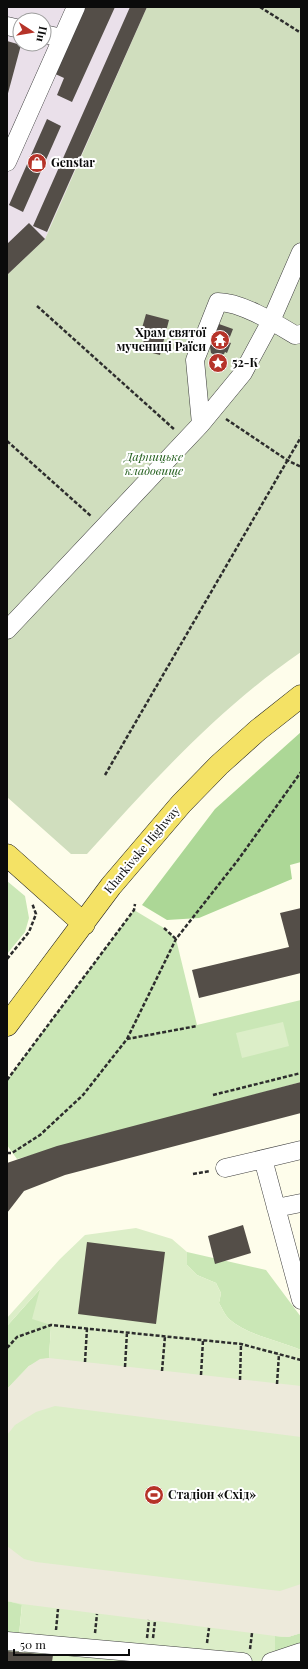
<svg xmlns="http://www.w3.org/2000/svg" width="308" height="1669" viewBox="0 0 308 1669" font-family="'Playfair Display',serif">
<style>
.industrial{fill:#eae0ea;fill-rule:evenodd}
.green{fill:#cae7b6}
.forest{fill:#acd796}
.cemetery{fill:#d0debe}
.pitch{fill:#dceec8}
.plaza{fill:#edeadb}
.building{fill:#544e48}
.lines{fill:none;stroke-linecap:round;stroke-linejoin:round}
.minor-casing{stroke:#3e3e3e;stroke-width:19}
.major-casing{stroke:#1c1c1c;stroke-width:23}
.path{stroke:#2d2d2d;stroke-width:2.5;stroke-dasharray:4 2;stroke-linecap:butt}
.minor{stroke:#fff;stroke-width:18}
.major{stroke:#f4e265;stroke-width:22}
.labels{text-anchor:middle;stroke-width:4;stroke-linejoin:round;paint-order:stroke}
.poi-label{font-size:12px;font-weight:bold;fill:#0b0b0b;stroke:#fff;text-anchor:start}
.park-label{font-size:12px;font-style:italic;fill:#25601f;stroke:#fff}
.street-label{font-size:12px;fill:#0b0b0b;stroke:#fff}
</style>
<rect width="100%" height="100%" fill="#fefdeb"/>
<path class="industrial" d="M 7,7 L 147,7 L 45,239 L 7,275 ZM 20,20 L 44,20 L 44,44 L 20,44 Z"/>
<path class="green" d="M 7,881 L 25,896 L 29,918 L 25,932 L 7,954 Z
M 134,910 L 164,928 L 176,939 L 197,1025 L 301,1000 L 301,1082 L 17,1159 L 7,1145 L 7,1080 Z
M 187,1252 L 266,1270 L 301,1317 L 301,1350 C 278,1340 249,1336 229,1319 C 225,1315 222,1308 219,1303 L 221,1293 L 216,1283 L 197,1275 L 187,1265 Z
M 41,1288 L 51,1325 L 49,1358 L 29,1366 L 7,1389 L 7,1326 Z
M 7,1601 L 22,1604 L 19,1635 L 7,1633 Z
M 301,1633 L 301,1644 L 275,1653 L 275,1636 L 288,1637 Z"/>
<path class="forest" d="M 301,732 L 301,862 L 290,865 L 292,879 L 199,918 L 167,920 L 142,905 L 215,809 Z"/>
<path class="cemetery" d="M 147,7 L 301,7 L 301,652 C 219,708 153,781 87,854 L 71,854 L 7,797 L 7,275 L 45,239 Z"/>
<path class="pitch" d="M 283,1022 L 289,1046 L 242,1058 L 236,1033 Z
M 136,1228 L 172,1239 L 187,1252 L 187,1265 L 197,1275 L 216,1283 L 221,1293 L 219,1303 C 222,1308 225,1315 229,1319 C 249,1336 278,1340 301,1350 L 301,1633 L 288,1637 L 275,1636 L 275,1653 L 294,1662 L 7,1662 L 7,1633 L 19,1635 L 22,1605 L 7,1601 L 7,1389 C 19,1377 31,1360 49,1358 L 51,1325 L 32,1319 L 40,1289 L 7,1326 L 7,1318 L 60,1259 L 85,1235 Z"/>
<path class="plaza" d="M 49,1358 L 301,1386 L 301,1437 L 55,1406 L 36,1412 L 15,1425 L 7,1435 L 7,1389 L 29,1366 L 40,1359 Z
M 7,1546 L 24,1559 L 36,1562 L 280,1591 L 301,1584 L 301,1633 L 288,1637 L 275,1636 L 22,1604 L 7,1601 Z"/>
<path class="building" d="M 80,7 L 115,7 L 72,102 L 57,95 L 64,78 L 51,72 Z
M 130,7 L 147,7 L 47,232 L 33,226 Z
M 7,41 L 21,45 L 7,97 Z
M 47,119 L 61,126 L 23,212 L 9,205 Z
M 29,223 L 45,239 L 7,275 L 7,244 Z
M 146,314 L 169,320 L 160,355 L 141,350 L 147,330 L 142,328 Z
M 219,324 L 233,329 L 228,342 L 231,343 L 227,353 L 225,352 L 224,354 L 218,357 L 211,353 L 210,347 L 207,346 L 211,336 L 214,337 Z
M 301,908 L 301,973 L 199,998 L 192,970 L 289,947 L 280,913 Z
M 301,1082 L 301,1113 L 65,1175 L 24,1191 L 7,1213 L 7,1163 L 57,1146 Z
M 243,1225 L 251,1253 L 215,1264 L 208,1236 Z
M 87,1242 L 165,1252 L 156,1324 L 78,1314 Z
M 7,1651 L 53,1655 L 52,1662 L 7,1662 Z"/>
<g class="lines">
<g class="minor-casing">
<path id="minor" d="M 7,26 L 20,29
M 44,34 L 62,38
M 7,162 L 76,7
M 201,424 L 243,373 L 271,321 L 301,252
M 7,630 L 201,424 L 195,360 L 218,302 C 241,302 275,323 295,335 L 301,334
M 263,1159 L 301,1300
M 225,1168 L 301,1150
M 276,1208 L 301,1203
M 7,1641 L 243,1662
M 271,1662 L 301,1652"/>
</g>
<g class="major-casing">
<path id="major" d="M 7,855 L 84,924
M 7,1025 L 111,886 L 181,804 L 219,765 L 258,730 L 301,696"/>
</g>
<path class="path" d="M 260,7 L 301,33
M 37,306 L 175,430
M 226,419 L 287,460 L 301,467
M 7,441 L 92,517
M 105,775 L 301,437
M 164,928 L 176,939
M 7,959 L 29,932 L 36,914 L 32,903
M 127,1039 L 176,939 L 238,860 L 301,772
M 7,1080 L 134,910 L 135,904
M 213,1095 L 301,1073
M 7,1153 L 12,1153 L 40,1135 L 83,1095 L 127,1039 L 197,1026
M 193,1174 L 210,1171
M 7,1348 L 17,1337 L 51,1325 L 241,1344 L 301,1360
M 85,1362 L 87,1328
M 125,1367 L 127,1332
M 162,1371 L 165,1336
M 201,1375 L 203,1340
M 240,1380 L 241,1344
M 277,1384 L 279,1354
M 56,1630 L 58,1609
M 95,1633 L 97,1614
M 147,1638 L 149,1620
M 153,1638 L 155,1621
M 207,1643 L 209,1628
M 250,1649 L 252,1633"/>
<use href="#minor" class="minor"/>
<use href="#major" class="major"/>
</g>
<defs>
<g id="shop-disc" transform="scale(1)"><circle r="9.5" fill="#b63329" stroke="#fff"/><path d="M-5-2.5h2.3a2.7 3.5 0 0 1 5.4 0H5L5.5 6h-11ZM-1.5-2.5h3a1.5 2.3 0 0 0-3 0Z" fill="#fff"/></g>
<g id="temple-disc" transform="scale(1)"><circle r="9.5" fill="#b63329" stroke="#fff"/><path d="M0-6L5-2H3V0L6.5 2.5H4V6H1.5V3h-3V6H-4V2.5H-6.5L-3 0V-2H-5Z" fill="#fff"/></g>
<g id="sight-disc" transform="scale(1)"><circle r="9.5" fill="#b63329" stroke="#fff"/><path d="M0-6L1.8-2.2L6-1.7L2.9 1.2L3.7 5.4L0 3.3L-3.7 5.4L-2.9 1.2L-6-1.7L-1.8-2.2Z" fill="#fff"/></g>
<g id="stadium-disc" transform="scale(1)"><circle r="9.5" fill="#b63329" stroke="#fff"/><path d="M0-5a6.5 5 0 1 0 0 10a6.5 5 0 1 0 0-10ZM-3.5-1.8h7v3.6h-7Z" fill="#fff"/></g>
</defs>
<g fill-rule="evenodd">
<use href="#shop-disc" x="37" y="163"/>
<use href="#temple-disc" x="220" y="340"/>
<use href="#sight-disc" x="218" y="363"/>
<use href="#stadium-disc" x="154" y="1495"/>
</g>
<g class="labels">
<g class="poi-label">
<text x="51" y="167">Genstar</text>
<text x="206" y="337" text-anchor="end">Храм святої<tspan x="206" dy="14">мучениці Раїси</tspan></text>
<text x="232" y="367">52-К</text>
<text x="168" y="1499">Стадіон «Схід»</text>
</g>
<g class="park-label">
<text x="154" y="461">Дарницьке<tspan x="154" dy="14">кладовище</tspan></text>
</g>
<g class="street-label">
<text transform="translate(142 850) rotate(-50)" y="4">Kharkivske Highway</text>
</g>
</g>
<rect width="308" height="1669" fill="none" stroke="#0b0b0b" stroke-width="16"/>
<g transform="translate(32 32) rotate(102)"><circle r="19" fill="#ffffff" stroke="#9d9d9d"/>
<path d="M0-3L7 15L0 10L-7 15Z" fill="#b63329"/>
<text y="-6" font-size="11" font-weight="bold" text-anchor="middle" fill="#0b0b0b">Пн</text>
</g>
<path d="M14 1649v6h115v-6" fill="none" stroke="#0b0b0b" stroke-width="2"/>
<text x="20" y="1649" font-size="12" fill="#0b0b0b" stroke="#ffffff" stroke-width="3" paint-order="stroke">50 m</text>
</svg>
